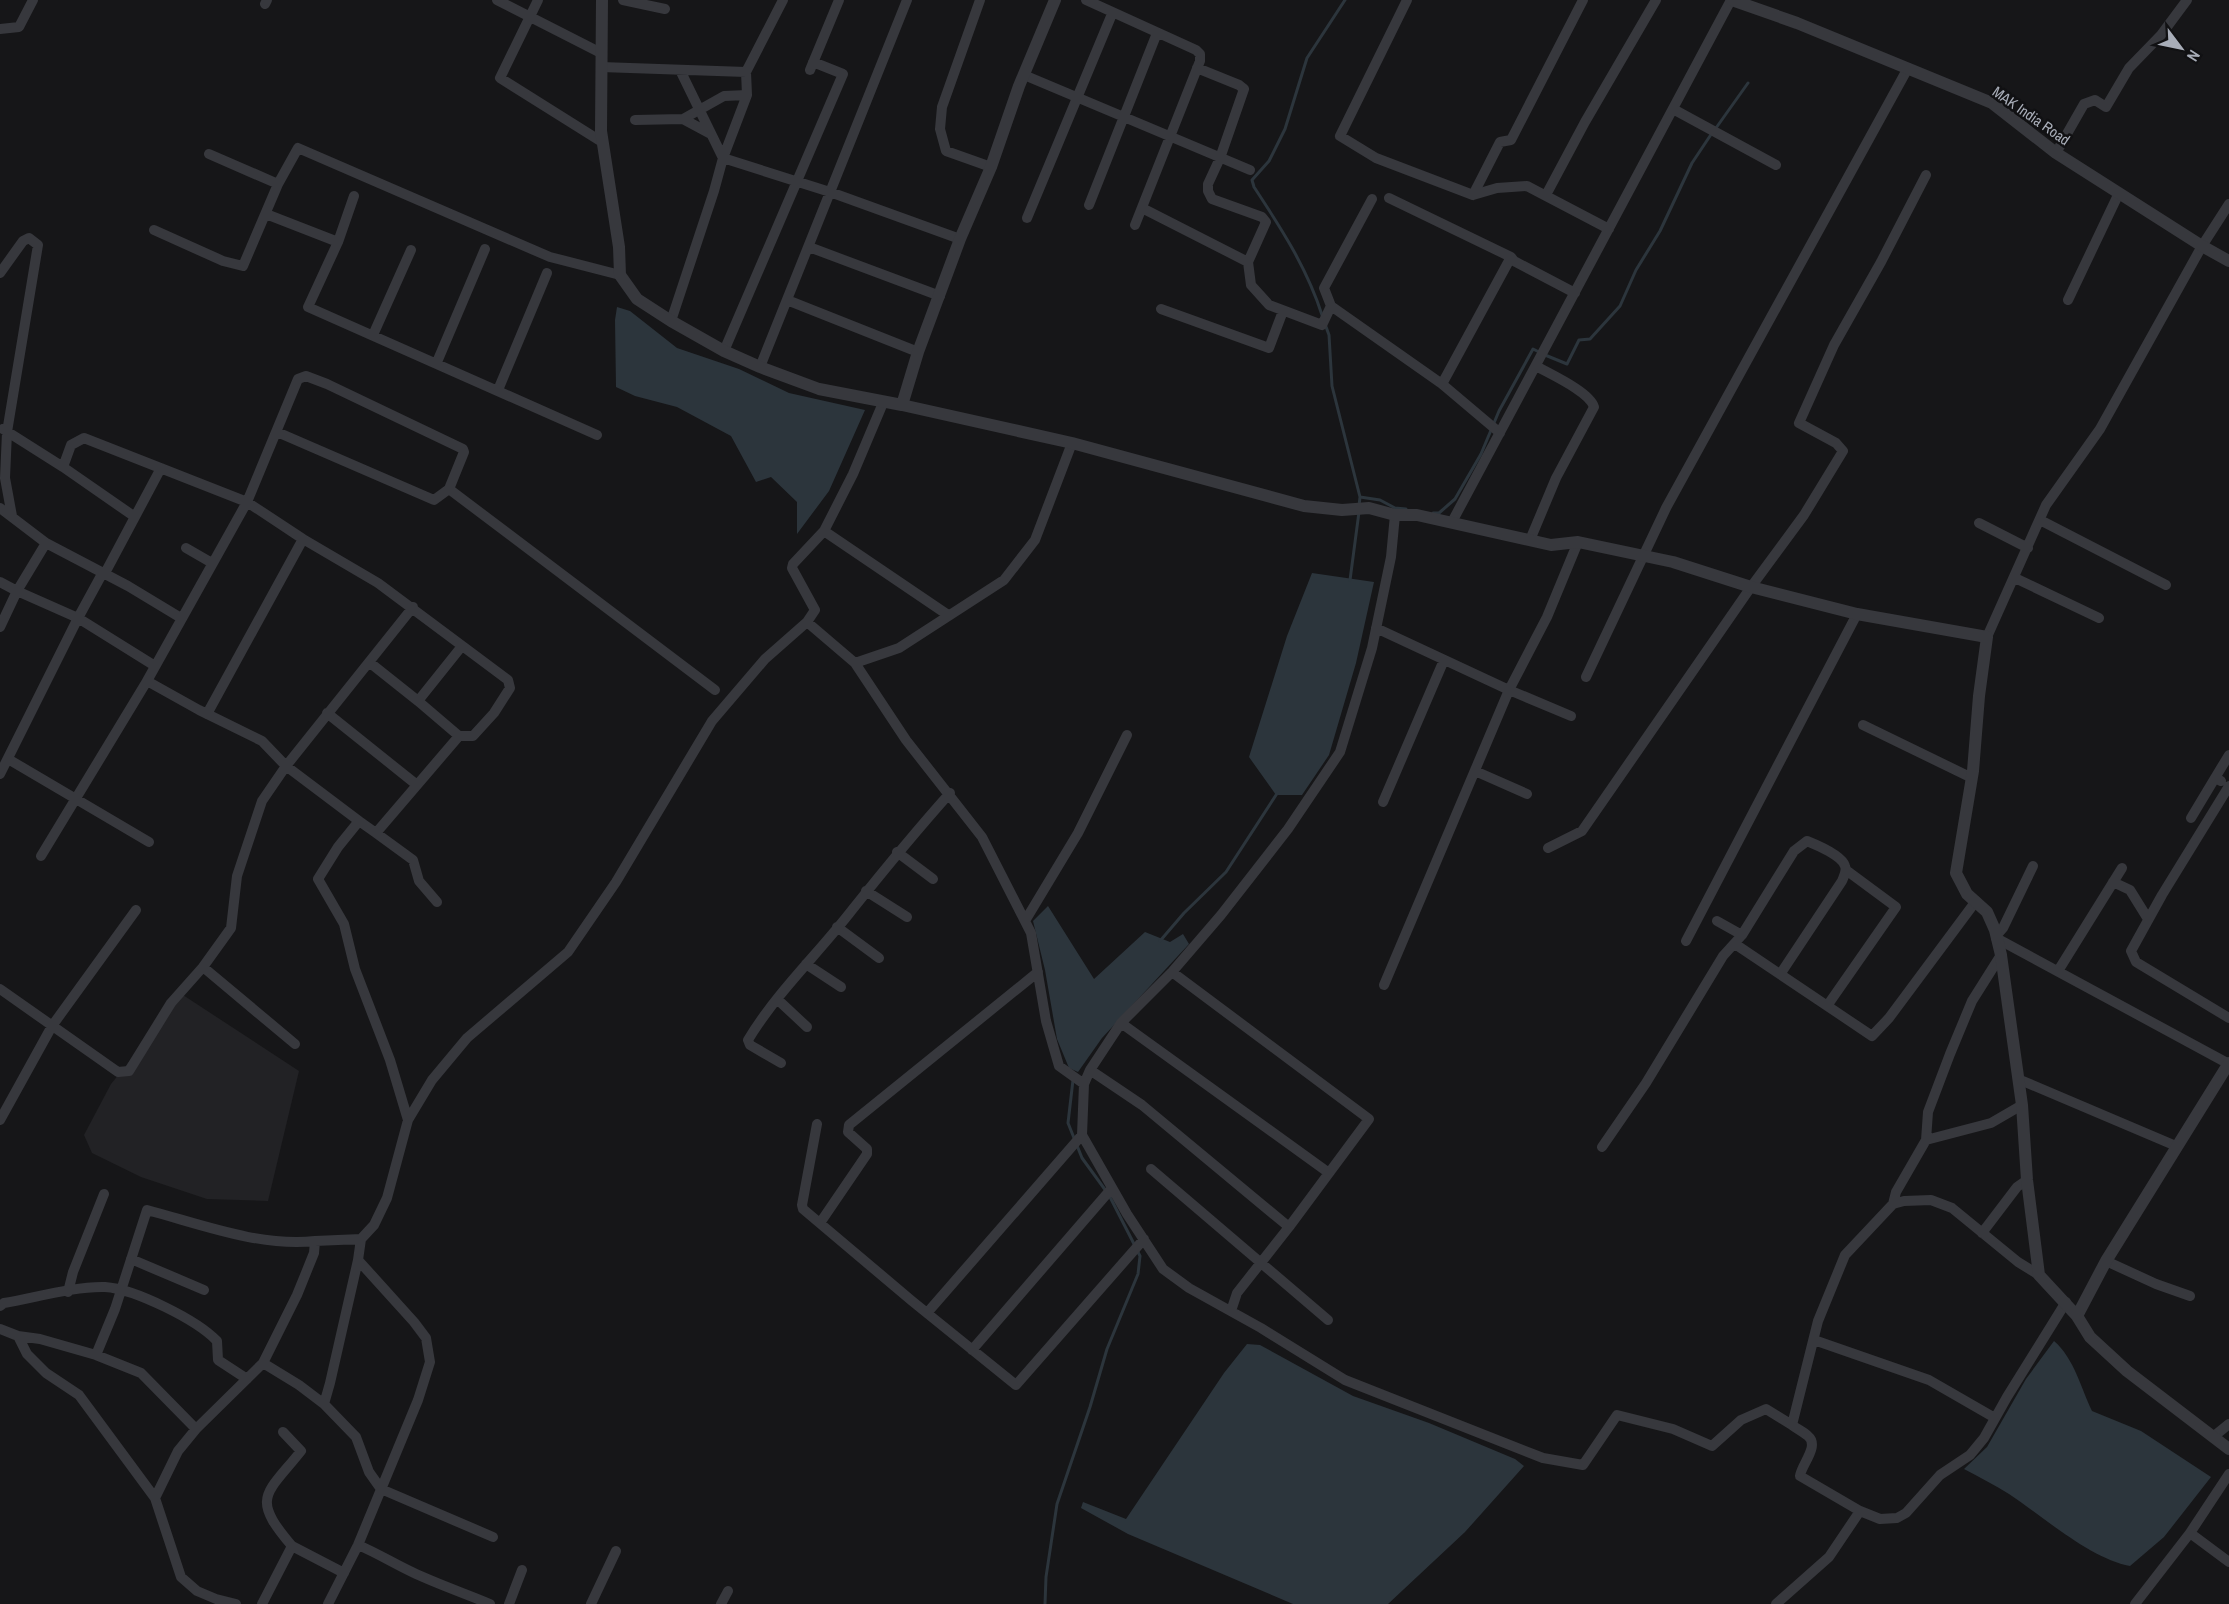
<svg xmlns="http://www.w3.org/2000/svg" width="2229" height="1604" viewBox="0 0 2229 1604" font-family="'Archivo Narrow',sans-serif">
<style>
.built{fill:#222225}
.water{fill:#2c353c}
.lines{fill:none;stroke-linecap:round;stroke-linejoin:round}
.stream{stroke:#2c353c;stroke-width:3}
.minor{stroke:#37383d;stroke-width:10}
.tertiary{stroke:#37383d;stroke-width:12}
.labels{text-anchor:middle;stroke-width:5;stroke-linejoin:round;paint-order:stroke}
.street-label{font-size:15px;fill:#a8adb8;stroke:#111113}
</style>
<rect width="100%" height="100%" fill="#161618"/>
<path class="built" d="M 183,995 L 299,1071 L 268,1201 L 207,1199 L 141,1177 L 92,1153 L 84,1135 L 111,1084 Z"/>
<path class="water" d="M 617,307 L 630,311 L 677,348 L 739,369 L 789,393 L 865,410 L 829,491 L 797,534 L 797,502 L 771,477 L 756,482 L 731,436 L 677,407 L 635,396 L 616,387 L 615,320 Z
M 1312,573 L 1374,582 L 1356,663 L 1329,755 L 1302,795 L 1276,795 L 1249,757 L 1287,636 Z
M 1048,906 L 1094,979 L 1145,932 L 1170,942 L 1183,934 L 1189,944 L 1102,1038 L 1078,1072 L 1069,1068 L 1057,1039 L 1045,970 L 1033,921 Z
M 2054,1341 C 2074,1358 2081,1388 2092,1411 L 2141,1431 L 2211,1477 L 2164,1537 L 2130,1566 C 2091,1559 2042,1516 2009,1494 C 1995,1485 1979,1477 1964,1469 L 1987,1447 L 2026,1379 Z
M 1247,1344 L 1260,1345 L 1353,1396 L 1429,1423 L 1515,1459 L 1524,1466 L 1465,1532 L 1388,1604 L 1293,1604 L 1128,1534 L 1081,1508 L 1083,1502 L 1126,1519 L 1224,1373 Z"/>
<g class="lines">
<path class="stream" d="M 1716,128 L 1748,83
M 1322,315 C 1307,268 1281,228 1254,187 L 1252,180 L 1269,161 L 1285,129 L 1307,58 L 1345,0
M 1325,324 L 1329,335 L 1332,386 L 1360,497 L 1359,506
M 1545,355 L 1567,364 L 1579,340 L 1590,339 L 1620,306 L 1636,270 L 1660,231 L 1692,163 L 1712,133
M 1360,497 L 1380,500 L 1395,508 L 1406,509
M 1433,513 L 1439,513 L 1455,499 L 1481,454 L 1499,411 L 1533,349 L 1539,352
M 1350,580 L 1359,512
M 1160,941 L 1184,913 L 1226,872 L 1278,792
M 1073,1080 L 1068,1123 L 1082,1158 L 1106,1191
M 1110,1197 L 1134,1244
M 1045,1604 L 1046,1577 L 1057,1504 L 1090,1407 L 1107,1349 L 1138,1274 L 1140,1256 L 1137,1250"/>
<path class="minor" d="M 497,0 L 601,53
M 538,0 L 500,78 L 602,142
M 623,0 L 665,9
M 980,0 L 942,107 L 940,129 L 946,151 L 991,167
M 1086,0 L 1196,50 L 1200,54 L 1200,61 L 1135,225
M 1407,0 L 1340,136 L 1376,158 L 1473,195 L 1500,142 L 1511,140 L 1583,0
M 265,4 L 267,0
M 0,29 L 19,27 L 33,0
M 601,67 L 746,72
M 1197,68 L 1239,85 L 1244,89 L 1220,158 L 1208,184 L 1208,191 L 1212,199 L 1262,217 L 1266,222 L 1248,262 L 1251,285 L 1269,305 L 1322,325 L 1331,306 L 1324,288 L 1372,199
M 680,70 L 723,158 L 830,192 L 960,239
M 810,70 L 839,0
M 1024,75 L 1250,170
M 1673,109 L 1776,165
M 683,119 L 711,134
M 635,120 L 683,119 L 724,96 L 747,95
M 2056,153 L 2084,104 L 2095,100 L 2106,107 L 2129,68 L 2161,35 L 2187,0
M 209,154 L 278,184
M 1473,195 L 1497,188 L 1527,186 L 1609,229
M 1546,195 L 1585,122 L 1656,0
M 354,196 L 338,242 L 308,307 L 597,435
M 1389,198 L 1511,257 L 1442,384 L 1500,433
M 1089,205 L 1157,33
M 1142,208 L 1248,262
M 266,214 L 338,242
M 1027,218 L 1112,14
M 154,230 L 223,261 L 243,266 L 278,184 L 298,148 L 550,257 L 620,275
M 809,247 L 940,296
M 1511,257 L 1514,261 L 1575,293
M 0,273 L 23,241 L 29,238 L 38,245 L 7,432 L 5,478 L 12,516
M 787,300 L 918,352
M 2068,300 L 2119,193
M 1331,306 L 1442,384
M 1161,309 L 1269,348 L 1283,311
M 671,321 L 714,191 L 723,158 L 747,95 L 746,72 L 783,0
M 373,335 L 411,250
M 724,351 L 843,74 L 813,62
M 437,362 L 485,249
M 760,367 L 907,0
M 498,390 L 547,273
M 3,429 L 63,467 L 135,517
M 277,432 L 434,500 L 449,489 L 464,452 L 463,449 L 327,384 L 306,376 L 298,379 L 247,502 L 147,681 L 199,710 L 262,741 L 286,766 L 359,821 L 338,847 L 318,879 L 344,924 L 355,969 L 390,1060 L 408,1120
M 63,467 L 71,445 L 84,438 L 247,502 L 303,539 L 378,583 L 508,680 L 510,688 L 494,713 L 473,736 L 459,736 L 376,833 L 359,821
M 449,489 L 715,690
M 0,508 L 46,543 L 128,586 L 181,618
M 1395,515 L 1391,557 L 1372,648 L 1340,752 L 1288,829 L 1221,915 L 1172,972 L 1121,1023 L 1090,1070 L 1084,1084 L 1082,1135 L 1127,1214 L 1163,1269 L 1189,1288 L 1261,1328 L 1345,1380 L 1543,1458 L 1583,1465 L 1617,1415 L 1673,1429 L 1712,1446 L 1741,1420 L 1766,1409 L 1792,1425 L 1818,1321 L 1845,1255 L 1893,1204 L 1904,1201 L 1931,1200 L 1952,1208 L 2018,1262 L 2039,1275
M 2040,520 L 2166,585
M 1452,522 L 1731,0
M 1979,523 L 2028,548
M 824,531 L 948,615
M 1530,540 L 1556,478 L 1594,407 C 1590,392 1550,374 1536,366
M 186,548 L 212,563
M 104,575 L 161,468
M 2015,578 L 2099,618
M 0,582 L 17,591 L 78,618 L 155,666
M 807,622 L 815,610 L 792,568 L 793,564 L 824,531 L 853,474 L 883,403
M 0,627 L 17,591 L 46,543
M 1376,628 L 1509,690 L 1384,985
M 1987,637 L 2046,505 L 2100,429 L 2202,246 L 2229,204
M 369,662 L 418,701
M 855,663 L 906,740 L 982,837 L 1031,933 L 1046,1021 L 1059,1066 L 1084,1084
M 1586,677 L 1666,508 L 1908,68
M 327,713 L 417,785
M 207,714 L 303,539
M 1571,716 L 1509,690 L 1547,617 L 1578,542
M 1863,725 L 1972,778
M 459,736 L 418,701 L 462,646
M 8,759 L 149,842
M 1475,771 L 1527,794
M 0,774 L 78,618 L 102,574
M 2221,781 L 2215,778 L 2229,755
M 2229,786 L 2162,895 L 2131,951 L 2136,962 L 2229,1018
M 1383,802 L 1444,660
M 2191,818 L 2215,778
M 376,833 L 413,860 L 419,881 L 437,902
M 1548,848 L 1582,831 L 1751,587 L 1804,515 L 1843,451 L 1836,443 L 1799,423 L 1834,345 L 1881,262 L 1926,175
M 897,852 L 933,879
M 41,856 L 147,681
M 2113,882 L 2130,890 L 2148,919
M 866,891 L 907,917
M 1025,921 L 1078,833 L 1127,735
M 1717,921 L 1742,935
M 837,927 L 879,958
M 1996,936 L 2003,928 L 2033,866
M 1996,938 L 2229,1064
M 1686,941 L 1857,614
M 1735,944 L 1872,1036 L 1889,1018 L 1976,901
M 806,964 L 841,987
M 203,967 L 295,1044
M 2058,971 L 2122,868
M 1172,972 L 1369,1119 L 1289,1227
M 0,989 L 118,1072 L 129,1071 L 171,1003 L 203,967 L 231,928 L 237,876 L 262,801 L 286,766 L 413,607
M 777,999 L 807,1027
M 1827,1006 L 1896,907 L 1846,870
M 1121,1023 L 1329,1173
M 781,1063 L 750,1045 L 748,1040 C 777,992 818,954 852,910 C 884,870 916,831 950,793
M 1090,1070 L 1142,1105 L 1289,1227 L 1237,1293 L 1231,1311
M 2018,1079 L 2176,1146
M 0,1120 L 52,1026 L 136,910
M 817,1124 L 802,1205 L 803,1209 L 912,1301 L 1016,1385 L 1144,1239
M 1926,1140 L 1928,1112 L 1950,1054 L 1972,1001 L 2001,955
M 1602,1147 L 1646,1083 L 1723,956 L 1742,935 L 1794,851 L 1807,841 C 1817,845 1842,856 1845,866 C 1847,871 1844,876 1842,881 L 1781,973
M 1151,1169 L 1328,1320
M 1893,1204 L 1896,1192 L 1926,1140 L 1991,1123 L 2022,1105
M 820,1223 L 867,1154 L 867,1149 L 848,1132 L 849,1125 L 1038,972
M 1982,1233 L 2017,1187 L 2027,1180
M 131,1259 L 204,1290
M 2106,1261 L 2156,1284 L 2190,1296
M 68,1292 L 73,1272 L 104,1194
M 0,1306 L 4,1303 C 34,1298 75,1286 105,1287 C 135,1289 197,1320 217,1341 L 218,1360 L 247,1379
M 927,1313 L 1082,1135
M 0,1329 L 18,1336 L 27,1354 L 46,1373 L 79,1395 L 155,1498 L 178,1451 L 196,1429 L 263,1363 L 297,1295 L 314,1253 L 315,1241 L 361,1239 L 374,1225 L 387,1198 L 408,1120 L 432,1080 L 467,1038 L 568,952 L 616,882 L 712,721 L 765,659 L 807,622 L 855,663 L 899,648 L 1004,580 L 1035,540 L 1072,443
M 18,1336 L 40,1339 L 96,1355 L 141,1373 L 196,1429
M 1814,1340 L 1929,1380 L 1995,1418
M 972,1350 L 1112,1188
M 96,1355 L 115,1309 L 147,1210 C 200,1224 259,1247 315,1241
M 263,1363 L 299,1385 L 324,1404 L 356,1437 L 369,1472 L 381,1489 L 493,1537
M 324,1404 L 330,1383 L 358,1260
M 1792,1425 C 1797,1429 1804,1432 1808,1436 C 1820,1446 1801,1465 1800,1476 L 1860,1511 L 1880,1519 L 1897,1518 L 1906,1513 L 1940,1475 L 1970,1455 L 1984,1438 L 2007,1397 L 2066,1302
M 2213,1437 L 2229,1424
M 2229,1474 L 2190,1533 L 2229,1562
M 155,1498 L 181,1577 L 197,1591 L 216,1599 L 236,1604
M 358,1545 C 377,1553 393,1563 412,1572 C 437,1584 464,1593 490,1604
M 292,1546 L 344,1573
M 262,1604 L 292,1546 C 250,1497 266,1495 301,1451 L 283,1432
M 328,1604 L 358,1545 L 418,1400 L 430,1362 L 426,1338 L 414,1322 L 358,1260 L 361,1239
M 509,1604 L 522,1570
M 591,1604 L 616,1551
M 721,1604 L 728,1591
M 1776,1604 L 1829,1557 L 1860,1511
M 2135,1604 L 2190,1533"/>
<path class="tertiary" d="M 602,0 L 601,131 L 619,247 L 620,275 L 637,299 L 671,321 L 724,351 L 760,367 L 819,389 L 902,405 L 1072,443 L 1304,506 L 1342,510 L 1369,508 L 1395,515 L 1417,515 L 1551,545 L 1578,542 L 1673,562 L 1751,587 L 1857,614 L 1987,637 L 1979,696 L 1973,771 L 1956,873 L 1967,894 L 1987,912 L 1995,930 L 2001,955 L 2022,1105 L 2027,1180 L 2039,1275 L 2077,1316 L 2090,1337 L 2127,1371 L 2229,1449
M 1732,0 L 1797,23 L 1992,103 L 2056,153 L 2202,246 L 2229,261
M 902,405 L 918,352 L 960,239 L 991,167 L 1019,86 L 1055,0
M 2077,1316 L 2106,1261 L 2229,1063"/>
</g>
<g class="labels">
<g class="street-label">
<text transform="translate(2031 116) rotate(35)" y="5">MAK India Road</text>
</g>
</g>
<g transform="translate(2181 48) rotate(122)" stroke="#111113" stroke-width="4.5" paint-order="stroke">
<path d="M0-4.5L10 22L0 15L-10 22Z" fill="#a8adb8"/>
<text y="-9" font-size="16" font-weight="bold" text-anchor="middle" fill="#a8adb8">N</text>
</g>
</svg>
